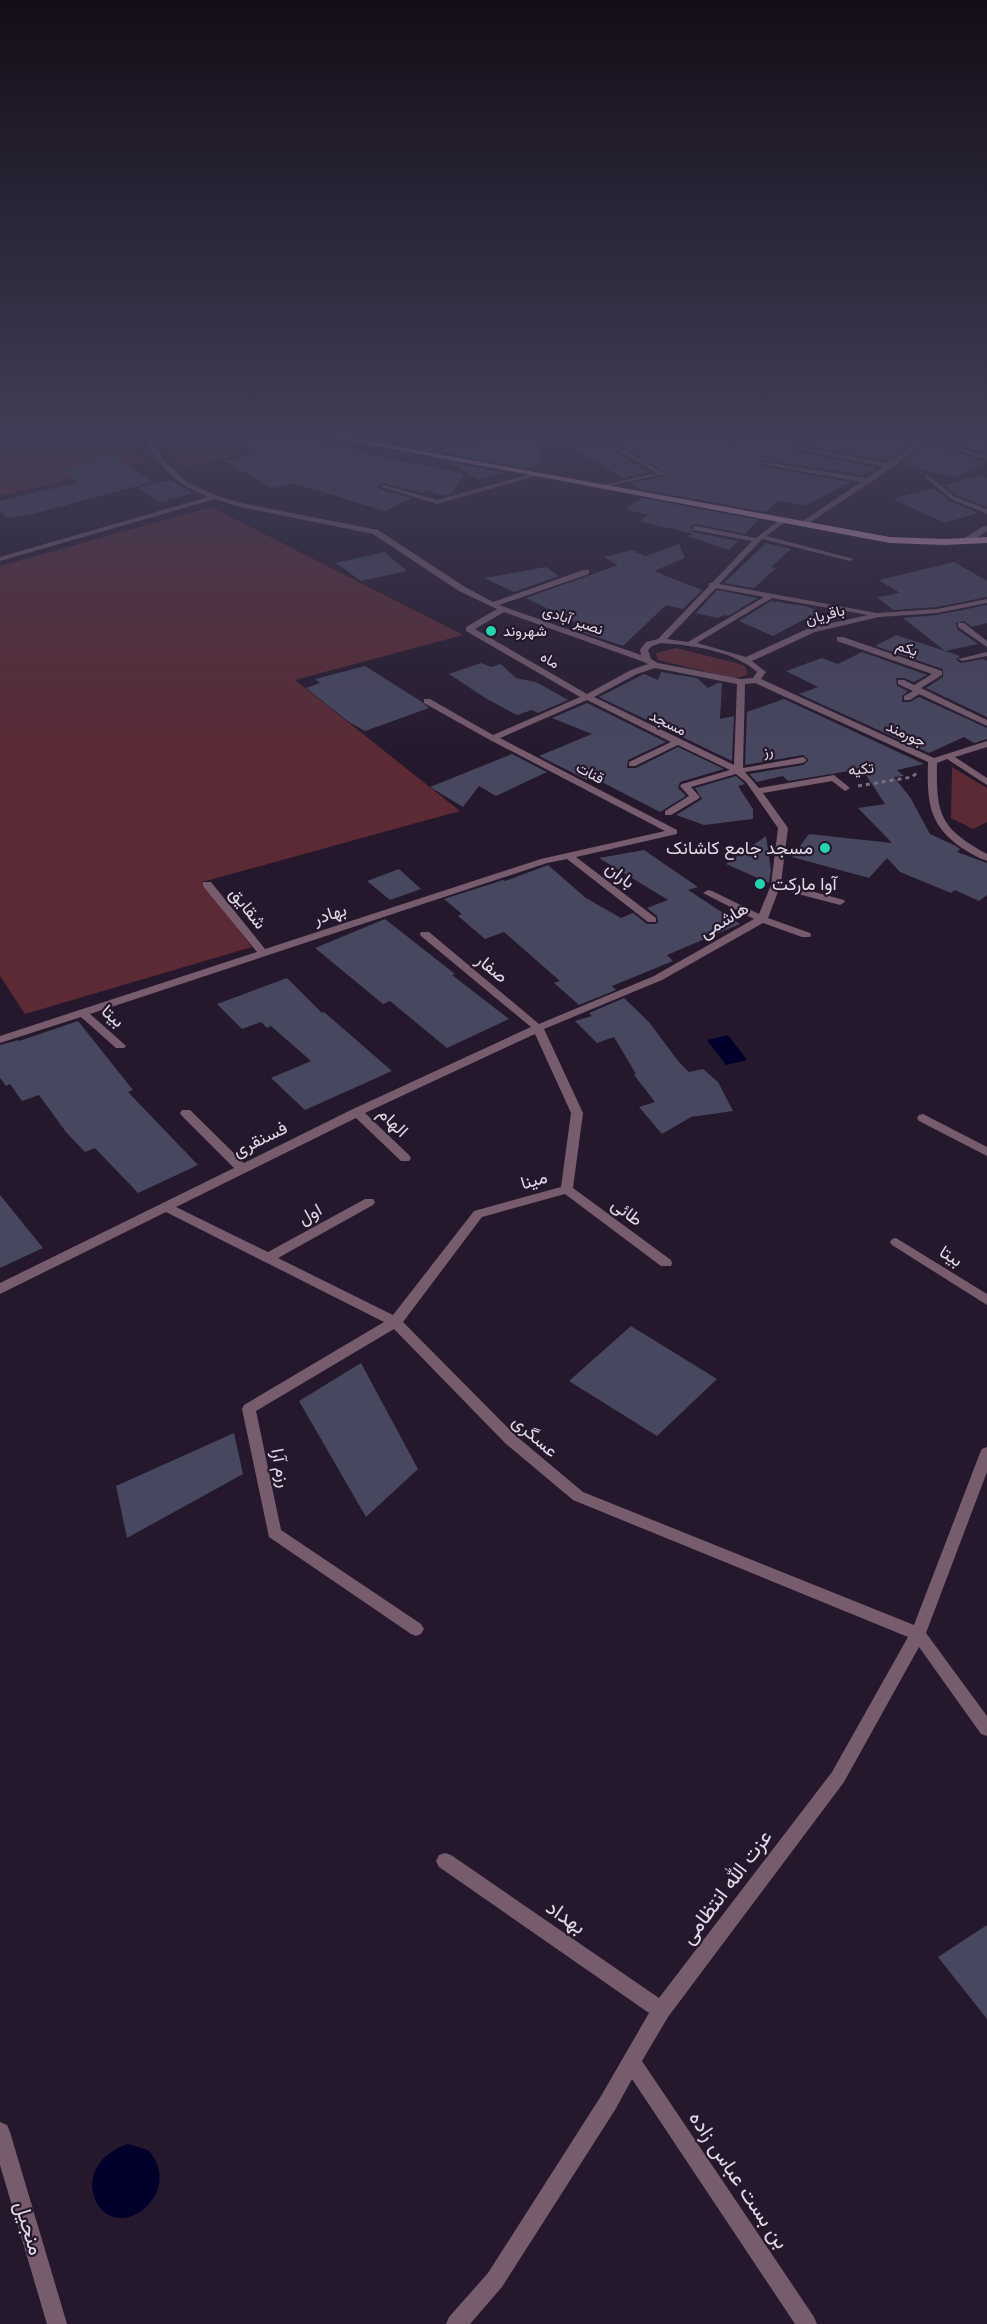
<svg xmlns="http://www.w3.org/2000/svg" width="987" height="2324" viewBox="0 0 987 2324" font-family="'PT Sans',Vazirmatn,sans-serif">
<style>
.green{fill:#5b2a34}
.water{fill:#00002b}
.building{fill:#47475f}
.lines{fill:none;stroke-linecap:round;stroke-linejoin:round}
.path{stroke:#786d7e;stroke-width:3;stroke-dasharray:4 4;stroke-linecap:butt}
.street{fill:#775c6d;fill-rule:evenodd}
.primary{fill:#d299bd;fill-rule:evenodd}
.poi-dot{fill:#23d5af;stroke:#25182c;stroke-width:2}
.labels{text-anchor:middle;stroke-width:4.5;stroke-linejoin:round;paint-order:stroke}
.far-street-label{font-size:15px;fill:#e1d9e6;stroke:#25182c}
.far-poi-label{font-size:15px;fill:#e1d9e6;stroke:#25182c;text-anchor:start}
.poi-label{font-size:18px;fill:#e1d9e6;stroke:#25182c;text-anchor:end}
.street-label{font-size:18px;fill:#e1d9e6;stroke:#25182c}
.near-street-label{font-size:21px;fill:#e1d9e6;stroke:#25182c}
</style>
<rect width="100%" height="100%" fill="#25182c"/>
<path class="green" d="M 0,435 L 126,435 L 125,437 L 133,450 L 148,461 L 0,496 Z
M 162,435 L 220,435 L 220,440 L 241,454 L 186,467 L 172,456 Z
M 211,507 L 463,635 L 295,680 L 460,811 L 202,882 L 252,947 L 25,1014 L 0,976 L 0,566 Z
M 676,648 L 736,663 L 745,666 L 748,674 L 741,677 L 732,678 L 658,660 L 656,653 Z
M 952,767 L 987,788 L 987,822 L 973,829 L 951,818 Z"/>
<path class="water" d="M 728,1035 L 747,1060 L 726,1065 L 707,1040 Z
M 128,2144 L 148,2150 C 185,2190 123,2243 98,2205 C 93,2197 91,2187 93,2178 C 97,2160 112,2149 128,2144 Z"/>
<path class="building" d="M 226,435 L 317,435 L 325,441 L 345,445 L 367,454 L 465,474 L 452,493 L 442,496 L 429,490 L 422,493 L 383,483 L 379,486 L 380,489 L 411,498 L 385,511 L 293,483 L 272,488 L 225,461 L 258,454 Z
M 406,435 L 475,435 L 425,447 Z
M 495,435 L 537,435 L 541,464 L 525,468 L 435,451 L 494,437 Z
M 650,435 L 720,435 L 730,442 L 761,435 L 927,435 L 888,461 L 799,445 L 794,449 L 796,451 L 877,468 L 863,475 L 763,460 L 759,464 L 761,466 L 850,482 L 804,506 L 778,500 L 766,512 L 640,489 L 631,483 L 665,476 L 667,474 L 620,445 L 615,447 L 615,452 L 650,472 L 623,478 L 575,449 Z
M 939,435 L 970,435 L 987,439 L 987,454 L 937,438 Z
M 929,443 L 986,462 L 987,462 L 954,478 L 902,463 Z
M 113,455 L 152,482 L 29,515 L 9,518 L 0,512 L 0,501 L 79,482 L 62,470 L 90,464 L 86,461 Z
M 449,462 L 506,473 L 478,480 Z
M 977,476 L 987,478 L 987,507 L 956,495 L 944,485 Z
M 171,480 L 193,493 L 161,502 L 137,488 Z
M 934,488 L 950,501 L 978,513 L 945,523 L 893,499 Z
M 642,498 L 758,520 L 745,534 L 696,524 L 690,527 L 693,532 L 738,541 L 729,550 L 687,536 L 694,534 L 639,521 L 648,515 L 625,509 Z
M 766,543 L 791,549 L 771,567 L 776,568 L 754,588 L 724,583 Z
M 679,544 L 685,558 L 654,571 L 702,590 L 683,609 L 666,605 L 623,646 L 573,629 L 581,625 L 526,598 L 618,565 L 604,557 L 632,550 L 645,556 Z
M 384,552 L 407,571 L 361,581 L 336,563 Z
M 954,562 L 987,581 L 987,597 L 937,607 L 893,610 L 877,597 L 900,593 L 879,580 Z
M 546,567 L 559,576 L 514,592 L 484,578 Z
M 717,590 L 757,598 L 758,598 L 728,616 L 725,615 L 717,618 L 696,613 Z
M 771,601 L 805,606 L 820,611 L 773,636 L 739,621 Z
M 987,605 L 987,623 L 972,627 L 964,621 L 956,623 L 957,629 L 978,644 L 945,651 L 960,656 L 956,660 L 961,663 L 983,659 L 987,661 L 987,717 L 926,688 L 943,677 L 943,669 L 875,646 L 896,635 L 945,651 L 903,618 L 937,615 Z
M 862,652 L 927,675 L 914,682 L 904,678 L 896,678 L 897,686 L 908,691 L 902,696 L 902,702 L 910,702 L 919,697 L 987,728 L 987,739 L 974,743 L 964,737 L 929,753 L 799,694 L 818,687 L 786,671 L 822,658 L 838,664 Z
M 481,663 L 491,667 L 501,664 L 516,678 L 536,682 L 568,700 L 538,713 L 532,710 L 517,715 L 487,699 L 449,674 Z
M 365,666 L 422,702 L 429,708 L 365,731 L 349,722 L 306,688 L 320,683 L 315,679 Z
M 661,672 L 697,678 L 708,688 L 718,683 L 722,683 L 720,719 L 734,716 L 732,761 L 599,697 L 644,674 L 658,680 Z
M 784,699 L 924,764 L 897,770 L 904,776 L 894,777 L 910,797 L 930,834 L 956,846 L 960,849 L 957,852 L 987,863 L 987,895 L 979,901 L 955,890 L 951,893 L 900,872 L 887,858 L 869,878 L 792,857 L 809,834 L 892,843 L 858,808 L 885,804 L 862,769 L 788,781 L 783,776 L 757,782 L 749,774 L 803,765 L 809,760 L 803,755 L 745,765 L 747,712 Z
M 587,703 L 666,742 L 628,760 L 627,768 L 636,768 L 678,747 L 724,769 L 680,782 L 678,788 L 686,796 L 660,812 L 592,777 L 587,780 L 539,756 L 592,734 L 552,718 Z
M 512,754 L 547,772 L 496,796 L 479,786 L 463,807 L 430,787 Z
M 736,776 L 745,784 L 738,786 L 753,809 L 753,819 L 704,825 L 676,815 L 702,799 L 695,788 Z
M 766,836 L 771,870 L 769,883 L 726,864 Z
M 644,850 L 698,887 L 688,890 L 740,924 L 667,955 L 673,961 L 612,986 L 616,990 L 579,1005 L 554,983 L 560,981 L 504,932 L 485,939 L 458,916 L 462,914 L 444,899 L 503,880 L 505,881 L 548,865 L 586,898 L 621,918 L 633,913 L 647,924 L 656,924 L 658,922 L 657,916 L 647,908 L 668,900 L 599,858 Z
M 399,869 L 421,889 L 390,900 L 367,881 Z
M 385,919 L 455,974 L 452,975 L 509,1019 L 447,1048 L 390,1001 L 383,1004 L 315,948 Z
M 287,978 L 322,1013 L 324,1012 L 392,1071 L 305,1110 L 271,1078 L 311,1061 L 271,1026 L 267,1028 L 261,1022 L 242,1029 L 217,1004 Z
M 624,998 L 649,1022 L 678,1061 L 689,1072 L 703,1069 L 718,1082 L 733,1111 L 691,1117 L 662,1134 L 639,1107 L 655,1102 L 634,1075 L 636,1074 L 614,1037 L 597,1043 L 575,1021 L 592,1016 L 589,1013 Z
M 78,1021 L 133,1090 L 128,1092 L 198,1165 L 138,1193 L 95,1148 L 85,1152 L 66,1132 L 39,1095 L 22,1101 L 10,1084 L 6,1086 L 0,1078 L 0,1045 L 18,1040 L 19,1041 Z
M 0,1195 L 43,1248 L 0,1268 Z
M 631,1326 L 717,1379 L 657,1436 L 569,1381 Z
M 361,1363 L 418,1469 L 366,1517 L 299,1401 Z
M 234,1433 L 243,1474 L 127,1538 L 116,1486 Z
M 987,1925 L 987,2019 L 938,1957 Z"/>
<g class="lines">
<path class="path" d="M 858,786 L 912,777 L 918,772"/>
<path class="street" d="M 144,435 L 150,435 L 151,443 L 165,461 L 186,481 L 214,495 L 241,503 L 378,530 L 465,587 L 493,602 L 583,570 L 589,570 L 589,574 L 499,605 L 641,655 L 640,650 L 646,642 L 658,639 L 709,586 L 709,583 L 712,583 L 752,541 L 693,530 L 692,528 L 696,526 L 756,538 L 781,519 L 784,519 L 784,523 L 766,536 L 854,559 L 850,561 L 762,539 L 719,584 L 877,613 L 937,609 L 987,599 L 987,603 L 937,613 L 879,617 L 815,632 L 752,661 L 766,672 L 761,679 L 934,758 L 987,741 L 987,747 L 955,757 L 987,778 L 987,785 L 947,759 L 937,763 C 936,815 940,828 987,854 L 987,861 C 978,858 970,853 962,848 C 928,825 927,801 928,762 L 755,683 L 745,684 L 743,768 L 803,757 L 807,760 L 803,763 L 745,772 L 759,788 L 834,775 L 850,788 L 845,791 L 832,781 L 763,793 L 788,828 L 781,883 L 844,900 L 845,902 L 840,905 L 779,889 L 768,918 L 810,933 L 811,935 L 810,937 L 802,937 L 763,923 L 662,980 L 544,1029 L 583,1113 L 573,1188 L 671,1260 L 672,1263 L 671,1266 L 661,1266 L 565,1194 L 482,1217 L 403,1322 L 515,1435 L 583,1492 L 914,1625 L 980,1453 L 982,1449 L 987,1447 L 987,1472 L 926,1633 L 987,1716 L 987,1736 L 981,1734 L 919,1647 L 844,1782 L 668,2017 L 642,2061 L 814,2317 L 817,2324 L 795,2324 L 632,2079 L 615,2110 L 502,2287 L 470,2324 L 446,2324 L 449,2317 L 488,2273 L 601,2096 L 649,2013 L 439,1867 L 436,1861 L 439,1855 L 445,1853 L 451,1855 L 659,1998 L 832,1772 L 908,1637 L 573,1500 L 505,1443 L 394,1329 L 256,1411 L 281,1530 L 421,1624 L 424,1629 L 421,1634 L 416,1636 L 411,1634 L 269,1537 L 242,1409 L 244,1405 L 384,1322 L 166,1212 L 0,1294 L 0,1283 L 234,1168 L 182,1116 L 180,1113 L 182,1110 L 190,1110 L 244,1163 L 353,1109 L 531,1027 L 421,936 L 420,934 L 421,932 L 429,932 L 539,1024 L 654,976 L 754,919 L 703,893 L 708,890 L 712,891 L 759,914 L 771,885 L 778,828 L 746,782 L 736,774 L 691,787 L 700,797 L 698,799 L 671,815 L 665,815 L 665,811 L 689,796 L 680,786 L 682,784 L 730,770 L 678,745 L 635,766 L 629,766 L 629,762 L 671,742 L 587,700 L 500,738 L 677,830 L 677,834 L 576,857 L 656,918 L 656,922 L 648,922 L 567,859 L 547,863 L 90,1014 L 124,1044 L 126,1046 L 124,1048 L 116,1048 L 81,1017 L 0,1043 L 0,1036 L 257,952 L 203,886 L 203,882 L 211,882 L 265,949 L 541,859 L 665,831 L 490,740 L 424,703 L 424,699 L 430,699 L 493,735 L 580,697 L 466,631 L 466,627 L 497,609 L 459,591 L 373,534 L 240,507 L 215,499 L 0,561 L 0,557 L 208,497 C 200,493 190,489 182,484 C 169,475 146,450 144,435 ZM 716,588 L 764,597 L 688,642 L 667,639 ZM 772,598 L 868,615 L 809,628 L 746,657 L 697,643 ZM 504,612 L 644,662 L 648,664 L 631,670 L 587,694 L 475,629 ZM 661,643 C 692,645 734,651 757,672 L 753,678 L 741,679 L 658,663 L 651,659 L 648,650 L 652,646 ZM 655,668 L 737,684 L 734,765 L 594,697 L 637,674 ZM 535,1034 L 571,1113 L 561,1187 L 474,1211 L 393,1315 L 278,1258 L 373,1205 L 375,1202 L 373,1199 L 365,1199 L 268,1252 L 176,1207 L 356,1118 L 401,1161 L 409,1161 L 411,1158 L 409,1155 L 365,1113 Z
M 368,435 L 378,435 L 353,442 L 350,440 Z
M 483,435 L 493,435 L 415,454 L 412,452 Z
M 930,435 L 937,435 L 933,439 L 987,456 L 987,460 L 929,441 L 871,482 L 803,527 L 799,525 L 800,523 L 861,482 L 761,464 L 764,462 L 866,478 L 883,467 L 796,449 L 799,447 L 888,463 Z
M 619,447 L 664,473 L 665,474 L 599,488 L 599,486 L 656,473 L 617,450 L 616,449 Z
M 534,473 L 536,474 L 536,476 L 437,504 L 381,487 L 384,485 L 437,500 Z
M 928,475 L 955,497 L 987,509 L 987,514 L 951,499 L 926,478 L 925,477 Z
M 984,526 L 987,526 L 987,531 L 969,543 L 963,543 L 963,539 Z
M 958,623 L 964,623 L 987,641 L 987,647 L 958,627 Z
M 837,637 L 843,637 L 942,671 L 942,675 L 921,688 L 987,720 L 987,726 L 919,694 L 910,700 L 904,700 L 904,696 L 913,691 L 898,684 L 898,680 L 904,680 L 914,685 L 932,674 L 837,641 Z
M 987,652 L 987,656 L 962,661 L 958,659 Z
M 923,1114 L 987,1147 L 987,1156 L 919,1121 L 917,1118 L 919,1115 Z
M 896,1238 L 987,1294 L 987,1305 L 892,1245 L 890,1242 L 892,1239 Z
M 0,2122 L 7,2125 L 10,2132 L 67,2324 L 47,2324 L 0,2165 Z"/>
<path class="primary" d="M 319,435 L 334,435 L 890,537 L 944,539 L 987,537 L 987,543 L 944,545 L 890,543 Z"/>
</g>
<linearGradient id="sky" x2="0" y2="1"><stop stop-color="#140d18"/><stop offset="0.57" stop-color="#403d56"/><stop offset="1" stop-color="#403d56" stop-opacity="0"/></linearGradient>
<rect width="987" height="760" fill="url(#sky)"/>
<g class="poi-dot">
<circle cx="491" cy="631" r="6"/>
<circle cx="825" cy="848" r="6"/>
<circle cx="760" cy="884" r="6"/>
</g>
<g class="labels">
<g class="far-street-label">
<text transform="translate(825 615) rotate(-15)" y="5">باقریان</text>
<text transform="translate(573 620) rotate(19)" y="5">نصیر آبادی</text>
<text transform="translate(907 648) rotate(19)" y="5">یکم</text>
<text transform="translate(550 660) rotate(30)" y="5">ماه</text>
<text transform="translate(668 723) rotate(26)" y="5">مسجد</text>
<text transform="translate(906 734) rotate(25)" y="5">جورمند</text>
<text transform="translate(768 751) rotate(-10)" y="5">رز</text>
<text transform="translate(861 769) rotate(-7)" y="5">تکیه</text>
<text transform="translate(590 773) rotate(28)" y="5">قنات</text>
</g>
<g class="far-poi-label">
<text x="503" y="636">شهروند</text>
</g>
<g class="poi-label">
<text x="813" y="854">مسجد جامع کاشانک</text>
<text x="772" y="890" text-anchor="start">آوا مارکت</text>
</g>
<g class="street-label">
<text transform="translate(620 875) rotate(37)" y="6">باران</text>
<text transform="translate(248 908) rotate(51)" y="6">شقایق</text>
<text transform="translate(330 914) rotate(-18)" y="6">بهادر</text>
<text transform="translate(724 920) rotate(-31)" y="6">هاشمی</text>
<text transform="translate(492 968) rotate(39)" y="6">صفار</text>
<text transform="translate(113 1016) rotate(41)" y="6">بیتا</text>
<text transform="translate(393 1122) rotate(44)" y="6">الهام</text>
<text transform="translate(260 1139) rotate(-26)" y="6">فسنقری</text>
<text transform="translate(534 1180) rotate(-16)" y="6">مینا</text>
<text transform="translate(627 1212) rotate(37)" y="6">طائی</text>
<text transform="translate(310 1214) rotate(-29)" y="6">اول</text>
<text transform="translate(951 1256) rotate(32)" y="6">بیتا</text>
<text transform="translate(535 1436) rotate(41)" y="6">عسگری</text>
<text transform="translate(281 1468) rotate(79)" y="6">رزم آرا</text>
</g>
<g class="near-street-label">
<text transform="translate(726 1887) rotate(-53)" y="7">عزت الله انتظامی</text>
<text transform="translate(566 1917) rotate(35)" y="7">بهداد</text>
<text transform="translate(739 2180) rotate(56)" y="7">بن بست عباس زاده</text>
<text transform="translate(29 2228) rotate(73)" y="7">منجیل</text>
</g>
</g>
</svg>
